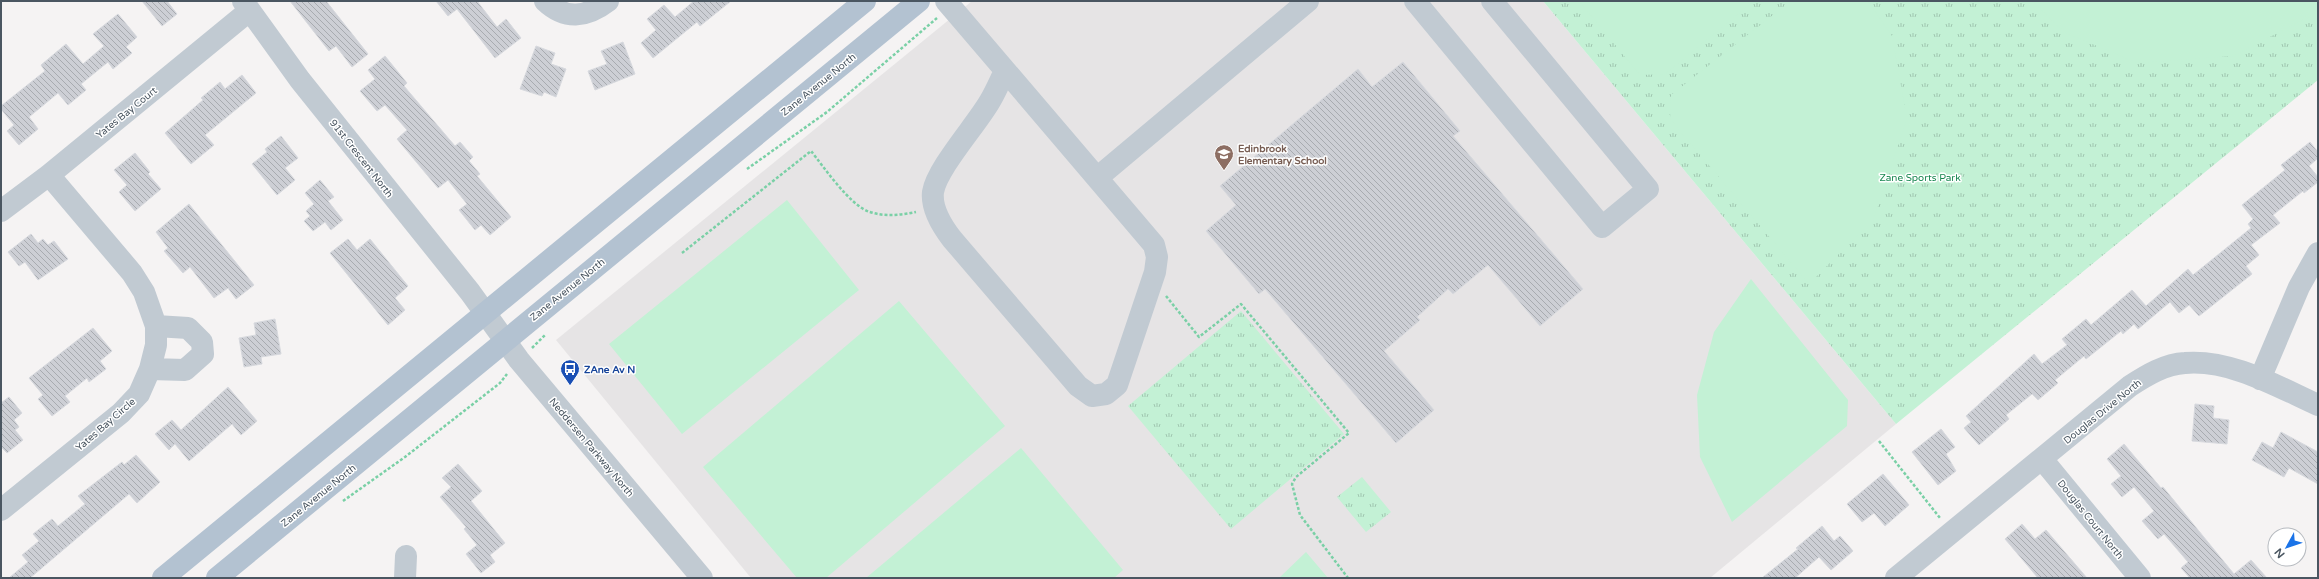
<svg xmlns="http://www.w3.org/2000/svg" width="2319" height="579" viewBox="0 0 2319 579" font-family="'Varela Round',sans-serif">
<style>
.education{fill:#e6e4e5}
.grass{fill:url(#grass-tufts)}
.pitch{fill:#c3f1d5}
.building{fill:url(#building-back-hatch);stroke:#d7d9de}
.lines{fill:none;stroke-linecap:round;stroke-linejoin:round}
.path{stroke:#7ad0a6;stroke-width:2.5;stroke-dasharray:3 2;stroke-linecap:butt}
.minor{stroke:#c1cad2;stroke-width:22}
.major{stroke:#b3c2d1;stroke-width:22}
.labels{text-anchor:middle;stroke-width:3;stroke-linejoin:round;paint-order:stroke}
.street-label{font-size:10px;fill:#4a5661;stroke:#fff}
.education-label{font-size:10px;font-weight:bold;fill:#785e54;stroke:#fff;text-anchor:start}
.park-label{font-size:10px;fill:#17864f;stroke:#fff}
.transit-label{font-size:10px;font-weight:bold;fill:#164399;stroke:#fff;text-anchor:start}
</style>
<defs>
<pattern id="grass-tufts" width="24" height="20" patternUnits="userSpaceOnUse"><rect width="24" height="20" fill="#c3f1d5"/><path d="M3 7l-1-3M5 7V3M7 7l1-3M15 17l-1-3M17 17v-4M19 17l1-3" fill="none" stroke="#a0c6b0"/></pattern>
<pattern id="building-back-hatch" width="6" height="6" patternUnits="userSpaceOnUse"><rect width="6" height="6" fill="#cdcfd5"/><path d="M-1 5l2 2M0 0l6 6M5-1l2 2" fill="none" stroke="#a8abb0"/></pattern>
</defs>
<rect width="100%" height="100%" fill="#f5f3f3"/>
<path class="education" d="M 972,1 L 1543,1 L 1896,424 L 1710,578 L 751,578 L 556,340 Z"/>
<path class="grass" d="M 1543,1 L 2318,1 L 2318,80 L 1896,424 Z
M 1241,311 L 1344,434 L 1231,529 L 1128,406 Z
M 1362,477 L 1391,512 L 1366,532 L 1337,497 Z"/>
<path class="pitch" d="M 1579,1 L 1754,1 L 1665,74 L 1640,75 Z
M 1791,1 L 1868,1 L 1892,36 L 1907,119 L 1874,218 L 1809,284 L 1670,119 L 1671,95 Z
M 2032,1 L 2318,1 L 2318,12 L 2233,56 L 2137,63 L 2064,32 Z
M 787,200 L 859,290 L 682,434 L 609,344 Z
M 1751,279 L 1848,400 L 1847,426 L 1732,522 L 1700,457 L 1697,395 L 1714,332 Z
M 899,301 L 1005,426 L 826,578 L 797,578 L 703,467 Z
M 1021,448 L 1123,570 L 1114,578 L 866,578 Z
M 1306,552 L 1328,578 L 1279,578 Z"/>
<path class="building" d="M 142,1 L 167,1 L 177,14 L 162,26 Z
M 290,1 L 326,1 L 368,54 L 352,67 L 336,46 L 329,51 Z
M 436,1 L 477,1 L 497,27 L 506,19 L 521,38 L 495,58 L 457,9 L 448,16 Z
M 694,1 L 731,1 L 700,26 L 697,22 L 653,58 L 641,43 L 656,30 L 647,19 L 664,5 L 675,17 Z
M 118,14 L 137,37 L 126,47 L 132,53 L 113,69 L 108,62 L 81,84 L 86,90 L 68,105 L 58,93 L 29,117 L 38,129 L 19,145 L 7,131 L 14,125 L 1,109 L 1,106 L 45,71 L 41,65 L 66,44 L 83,64 L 104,46 L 93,34 Z
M 623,42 L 635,74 L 595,90 L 588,71 L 607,64 L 601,51 Z
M 536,46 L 555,53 L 551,64 L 566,69 L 556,97 L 544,92 L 542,96 L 520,89 Z
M 385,56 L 407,83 L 404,86 L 455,146 L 460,142 L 473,157 L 469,161 L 480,174 L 477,176 L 511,217 L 490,235 L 481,225 L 475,230 L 459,210 L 467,204 L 448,180 L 438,188 L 397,139 L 407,130 L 385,105 L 377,111 L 360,91 L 375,79 L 368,70 Z
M 1403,62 L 1460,131 L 1453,136 L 1583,289 L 1540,326 L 1488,265 L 1453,294 L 1448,289 L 1417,317 L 1420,320 L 1384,351 L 1434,410 L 1396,443 L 1265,289 L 1259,294 L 1206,231 L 1236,205 L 1220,186 L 1294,123 L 1358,69 L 1372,87 Z
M 242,75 L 256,93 L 205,135 L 214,145 L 191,164 L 165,133 L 203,100 L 201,98 L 220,82 L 225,89 Z
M 281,136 L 298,158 L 285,168 L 295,180 L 277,195 L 252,164 L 267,152 L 265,149 Z
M 2310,142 L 2318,152 L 2318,158 L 2309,166 L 2318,177 L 2318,182 L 2304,193 L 2303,191 L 2273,215 L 2280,223 L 2251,245 L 2259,255 L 2246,266 L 2252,274 L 2199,316 L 2189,305 L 2179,313 L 2170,302 L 2138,329 L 2134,324 L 2123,334 L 2121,331 L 2086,359 L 2084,356 L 2055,380 L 2058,383 L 2038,400 L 2032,394 L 2006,415 L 2009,419 L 1979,445 L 1964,428 L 1971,422 L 1966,416 L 2034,354 L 2042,364 L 2067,345 L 2062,339 L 2086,319 L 2091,325 L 2132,290 L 2146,306 L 2188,269 L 2193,275 L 2251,228 L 2248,224 L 2253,219 L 2242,205 L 2285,170 L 2281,165 Z
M 135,153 L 150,172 L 148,174 L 161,189 L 135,211 L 119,192 L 127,185 L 114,170 Z
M 320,180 L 334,197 L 328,201 L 343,220 L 331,230 L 325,222 L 313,231 L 304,221 L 310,216 L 306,211 L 314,204 L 305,193 Z
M 189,204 L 254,285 L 236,299 L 228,288 L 214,298 L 190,267 L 183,273 L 164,251 L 168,248 L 156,232 Z
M 31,234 L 38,243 L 43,239 L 48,245 L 54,241 L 68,259 L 38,280 L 25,262 L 19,266 L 8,252 Z
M 348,239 L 357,250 L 370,239 L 408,286 L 395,298 L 405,310 L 388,325 L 330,253 Z
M 275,319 L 281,354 L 261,357 L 262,364 L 244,367 L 239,338 L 256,335 L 254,323 Z
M 93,328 L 112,351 L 100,361 L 106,369 L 89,382 L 87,378 L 65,396 L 70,402 L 52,416 L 38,399 L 43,395 L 29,378 Z
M 228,387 L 257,421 L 241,435 L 232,424 L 189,461 L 175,444 L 169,450 L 155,434 L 172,420 L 181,430 Z
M 9,397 L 22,413 L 14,420 L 19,427 L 15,430 L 23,440 L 7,453 L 1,447 L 1,403 Z
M 2195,404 L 2214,406 L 2213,418 L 2229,420 L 2227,444 L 2192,441 Z
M 1941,429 L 1955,447 L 1946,454 L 1956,471 L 1938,485 L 1912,452 Z
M 2281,432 L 2318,452 L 2318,484 L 2289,468 L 2284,477 L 2252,460 L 2262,442 L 2273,448 Z
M 2124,444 L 2161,488 L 2163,487 L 2234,574 L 2251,560 L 2267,578 L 2190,578 L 2181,568 L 2188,562 L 2164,534 L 2158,539 L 2142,521 L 2154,511 L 2134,487 L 2122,497 L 2111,484 L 2121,476 L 2107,459 Z
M 136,455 L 160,482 L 137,503 L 129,494 L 30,578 L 9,578 L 28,562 L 22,555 L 39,541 L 33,534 L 52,519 L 58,526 L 85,504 L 78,496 L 122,462 L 124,465 Z
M 458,464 L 482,491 L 471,501 L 505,543 L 490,555 L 495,562 L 481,573 L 466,554 L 477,545 L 464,529 L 466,527 L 440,497 L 451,487 L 442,478 Z
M 1883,474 L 1909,505 L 1885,526 L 1874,513 L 1862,522 L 1847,504 Z
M 2022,524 L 2035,539 L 2046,530 L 2087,578 L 2038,578 L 2005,539 Z
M 1822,526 L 1834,541 L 1840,536 L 1853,551 L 1831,570 L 1819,557 L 1795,578 L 1762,578 L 1798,549 L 1796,548 Z"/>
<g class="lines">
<path class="path" d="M 747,169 L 827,112 L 937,18
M 682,253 L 811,151 C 824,167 850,206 870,212 C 885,217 901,215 916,212
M 1166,296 L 1199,337 L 1241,304 L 1349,433 L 1296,477 L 1292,484 L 1300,515 L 1348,578
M 532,348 L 546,334
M 1879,441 L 1940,518
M 343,501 L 405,457 L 500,383 L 507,374"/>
<path class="minor" d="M 243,1 L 300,80 L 470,292 L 519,360 L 702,578
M 545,1 C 565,20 586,18 608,1
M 946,1 L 1097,178 L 1308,1
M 1415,1 L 1602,227 L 1648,189 L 1492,1
M 1005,71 C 1000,81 996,91 990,101 C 977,124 937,168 933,192 C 931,209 942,226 952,239 L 1078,386 L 1092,396 L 1106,394 L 1117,385 L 1155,272 L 1157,257 L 1154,245 L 1097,178
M 1,211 L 49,175 L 249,11
M 150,369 L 185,370 L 203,354 L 202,342 L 188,328 L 156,326
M 2260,379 L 2299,287 L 2318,253
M 2042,459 L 2140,578
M 1,510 L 121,413 L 139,394 L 150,369 L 156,345 L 156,326 L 144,292 L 132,273 L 49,175
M 405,578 L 406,556
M 1896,578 L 2130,386 C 2147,375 2165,364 2185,363 C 2231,359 2278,387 2318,405"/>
<path class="major" d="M 163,578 L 865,1
M 217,578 L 919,1"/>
</g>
<defs>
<g id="school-pin" transform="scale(1)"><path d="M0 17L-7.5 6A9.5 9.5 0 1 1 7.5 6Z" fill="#8d6e63" stroke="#fff"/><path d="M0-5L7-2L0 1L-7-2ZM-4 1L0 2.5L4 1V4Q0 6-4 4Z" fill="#fff"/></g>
<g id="bus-pin" transform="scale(1)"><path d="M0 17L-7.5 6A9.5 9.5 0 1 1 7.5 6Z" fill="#1a4fb4" stroke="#fff"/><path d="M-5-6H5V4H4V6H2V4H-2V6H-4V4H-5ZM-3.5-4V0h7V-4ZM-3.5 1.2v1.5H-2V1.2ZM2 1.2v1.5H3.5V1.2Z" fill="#fff"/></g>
</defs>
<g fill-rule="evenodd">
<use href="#school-pin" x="1224" y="154"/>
<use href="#bus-pin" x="570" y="369"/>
</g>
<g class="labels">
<g class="street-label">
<text transform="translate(818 84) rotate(-39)" y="4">Zane Avenue North</text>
<text transform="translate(126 112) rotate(-39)" y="4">Yates Bay Court</text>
<text transform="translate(362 158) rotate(52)" y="4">91st Crescent North</text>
<text transform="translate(567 289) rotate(-39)" y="4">Zane Avenue North</text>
<text transform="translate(2102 411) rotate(-39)" y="4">Douglas Drive North</text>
<text transform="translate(105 424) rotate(-41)" y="4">Yates Bay Circle</text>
<text transform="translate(592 447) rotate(50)" y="4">Neddersen Parkway North</text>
<text transform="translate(318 495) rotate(-39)" y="4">Zane Avenue North</text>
<text transform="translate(2091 519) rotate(51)" y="4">Douglas Court North</text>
</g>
<g class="education-label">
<text x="1238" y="152">Edinbrook<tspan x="1238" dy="12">Elementary School</tspan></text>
</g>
<g class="park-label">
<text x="1920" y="181">Zane Sports Park</text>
</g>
<g class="transit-label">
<text x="584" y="373">ZAne Av N</text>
</g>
</g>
<rect width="2319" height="579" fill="none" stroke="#4a5661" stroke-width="4"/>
<g transform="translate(2287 547) rotate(230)"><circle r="19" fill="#ffffff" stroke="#b7bbc0"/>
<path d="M0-3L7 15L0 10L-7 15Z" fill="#1a73e8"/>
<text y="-6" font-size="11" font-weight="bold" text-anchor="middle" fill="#4a5661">N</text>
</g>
</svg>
